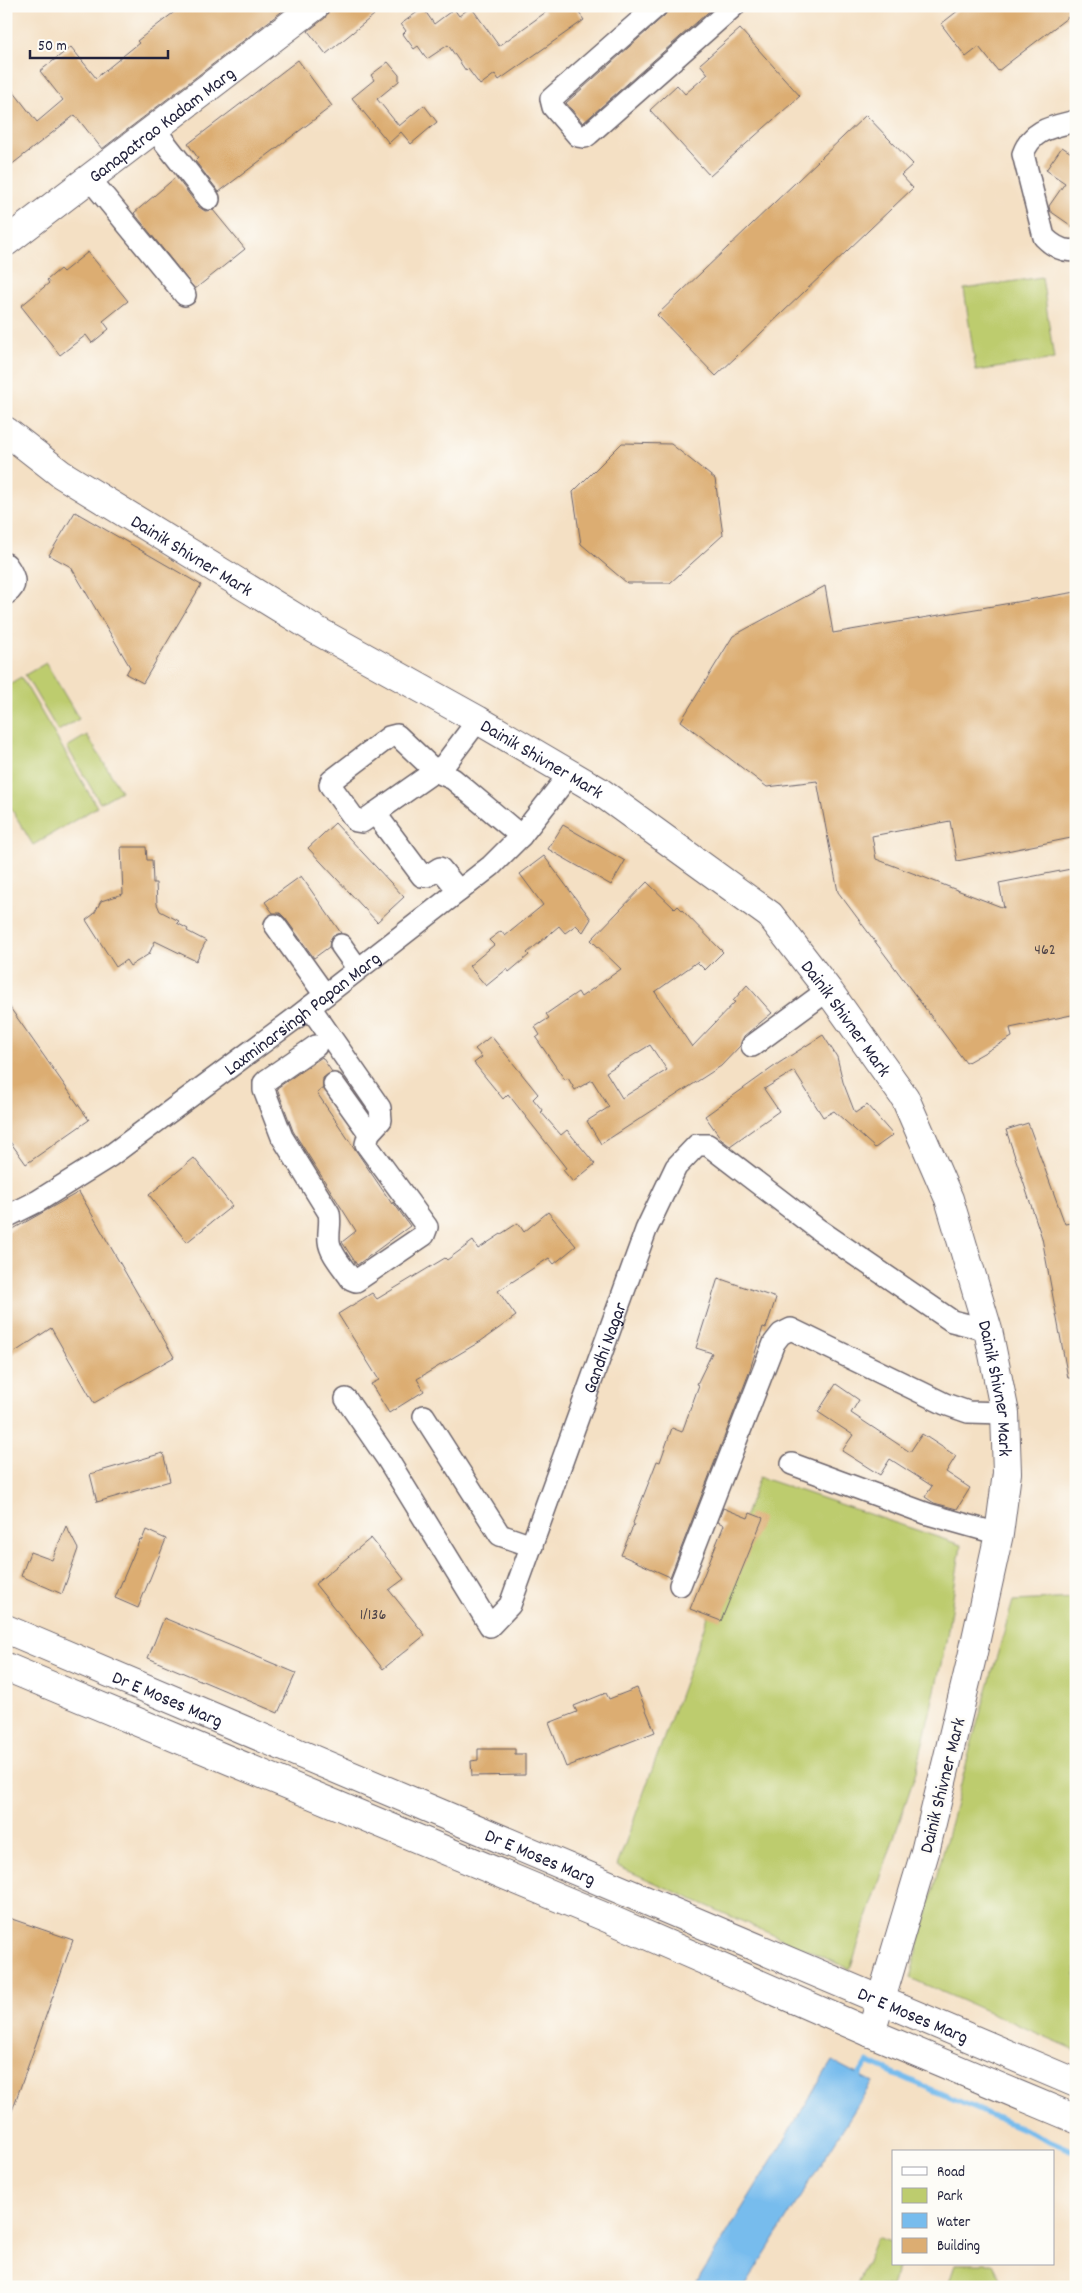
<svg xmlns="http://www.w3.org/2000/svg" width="1082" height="2293" viewBox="0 0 1082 2293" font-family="Dekko,sans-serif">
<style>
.green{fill:#bdcc6e;stroke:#707754}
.water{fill:#77bced;stroke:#4c6f94}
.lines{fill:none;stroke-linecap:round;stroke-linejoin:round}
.stream{stroke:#77bced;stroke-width:5.5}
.building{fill:#dcad72;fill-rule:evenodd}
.street-casing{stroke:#6c646b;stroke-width:24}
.secondary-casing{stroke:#6c646b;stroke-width:30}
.primary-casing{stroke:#6c646b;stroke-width:30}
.street{stroke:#fff;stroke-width:21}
.secondary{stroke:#fff;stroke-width:28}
.primary{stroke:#fff;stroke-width:28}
.labels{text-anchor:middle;stroke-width:5;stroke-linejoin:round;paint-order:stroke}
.number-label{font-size:16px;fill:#504549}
.street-label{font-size:19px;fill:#22223b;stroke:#fdfcf7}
</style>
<rect width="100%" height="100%" fill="#fdfcf7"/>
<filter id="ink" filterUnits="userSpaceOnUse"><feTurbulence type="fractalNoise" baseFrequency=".02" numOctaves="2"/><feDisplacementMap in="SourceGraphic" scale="10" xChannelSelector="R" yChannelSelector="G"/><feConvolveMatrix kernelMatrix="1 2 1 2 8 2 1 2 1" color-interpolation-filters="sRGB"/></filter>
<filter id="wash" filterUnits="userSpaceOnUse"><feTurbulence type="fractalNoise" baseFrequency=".0096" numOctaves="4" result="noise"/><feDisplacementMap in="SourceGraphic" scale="20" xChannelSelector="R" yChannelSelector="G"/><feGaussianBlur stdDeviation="1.12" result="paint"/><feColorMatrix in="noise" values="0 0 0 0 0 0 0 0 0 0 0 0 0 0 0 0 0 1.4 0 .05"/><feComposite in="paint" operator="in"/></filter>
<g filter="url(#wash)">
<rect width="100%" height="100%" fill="#f4e0c4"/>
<path class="green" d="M 1042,277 L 1054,359 L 976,371 L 964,289 Z
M 46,663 L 79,719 L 58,731 L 25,675 Z
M 21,677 L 97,807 L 33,845 L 6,800 L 6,686 Z
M 87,735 L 121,791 L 100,803 L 67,747 Z
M 759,1477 L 961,1545 L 946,1642 L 917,1769 L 850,1969 L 617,1866 Z
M 1076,1598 L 1076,2050 L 910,1978 L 973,1738 L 1013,1601 Z
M 877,2237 L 893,2243 L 893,2264 L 899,2264 L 891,2287 L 856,2287 Z
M 955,2264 L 992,2264 L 1004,2287 L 947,2287 Z"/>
<path class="water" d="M 832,2061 L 872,2082 L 744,2287 L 694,2287 Z"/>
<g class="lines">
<path class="stream" d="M 856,2080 L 868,2062 L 1076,2152"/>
</g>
<g id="blocks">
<path class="building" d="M 182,6 L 289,6 L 102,149 L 75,115 L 6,169 L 6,82 L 37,122 L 63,100 L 40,71 L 71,47 L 96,78 L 139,43 L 137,41 Z
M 330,6 L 367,6 L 374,15 L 326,54 L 308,31 L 325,18 Z
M 541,6 L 574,6 L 584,20 L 499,80 L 495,74 L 480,85 L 468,69 L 466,71 L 448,45 L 427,59 L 418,46 L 414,49 L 403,34 L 406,31 L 401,24 L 423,8 L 434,24 L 454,9 L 459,16 L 471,7 L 499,46 L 546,12 Z
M 669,6 L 715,6 L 583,123 L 566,103 L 665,15 Z
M 964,6 L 1076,6 L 1076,11 L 998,71 L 979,47 L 966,57 L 941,24 Z
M 740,29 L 800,96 L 710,176 L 650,110 L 677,85 L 685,94 L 708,74 L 700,64 Z
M 298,60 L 332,106 L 219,192 L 195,161 L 198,158 L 188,144 Z
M 388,62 L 399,75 L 399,81 L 377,99 L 399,126 L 424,105 L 437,122 L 411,144 L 401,132 L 389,143 L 352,98 L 374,80 L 371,75 Z
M 866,115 L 913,164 L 901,175 L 913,188 L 716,376 L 657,315 Z
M 1062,147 L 1076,156 L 1076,229 L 1050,211 L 1049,206 L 1065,183 L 1046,170 Z
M 176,177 L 199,207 L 205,211 L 213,210 L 245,249 L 195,289 L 134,213 Z
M 88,252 L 128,301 L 103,321 L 109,329 L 92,343 L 86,335 L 60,355 L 21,306 L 49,283 L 47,280 L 60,269 L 63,272 Z
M 622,443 L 671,444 L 715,479 L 723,535 L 670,583 L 627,583 L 581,544 L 573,492 Z
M 75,512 L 201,585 L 143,683 L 126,674 L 130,667 L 71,567 L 49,555 Z
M 825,586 L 833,633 L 1076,592 L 1076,837 L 957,861 L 950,821 L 872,836 L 876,859 L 1004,908 L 999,883 L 1076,868 L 1076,1014 L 1010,1028 L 1012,1037 L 966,1063 L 838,892 L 817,781 L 767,787 L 681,721 L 733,636 Z
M 335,823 L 404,897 L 377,922 L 308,848 Z
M 563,825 L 625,861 L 611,885 L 548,849 Z
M 121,847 L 146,847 L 147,860 L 152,860 L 153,883 L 156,883 L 157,904 L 160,911 L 179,921 L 177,923 L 188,929 L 187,931 L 206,941 L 196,961 L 155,941 L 149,954 L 130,966 L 126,960 L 116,967 L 86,920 L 94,914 L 101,901 L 123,894 Z
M 544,856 L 591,919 L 583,932 L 576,925 L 565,933 L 559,926 L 527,953 L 529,955 L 509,972 L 507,969 L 486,986 L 469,966 L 494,945 L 489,940 L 501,931 L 505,936 L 543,905 L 520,874 Z
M 301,876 L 341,933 L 333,935 L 330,940 L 329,947 L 314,958 L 285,918 L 280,913 L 273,913 L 265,902 Z
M 647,882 L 675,909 L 678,906 L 723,952 L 705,970 L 697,962 L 655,992 L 692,1047 L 735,1002 L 733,1001 L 747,985 L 772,1013 L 744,1036 L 740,1046 L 721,1066 L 601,1144 L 587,1121 L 609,1107 L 592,1080 L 575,1090 L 568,1078 L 565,1080 L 536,1038 L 540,1035 L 535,1027 L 549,1018 L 546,1014 L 578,992 L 581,997 L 621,969 L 591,940 ZM 650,1045 L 667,1070 L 622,1098 L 606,1072 Z
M 6,1002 L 89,1120 L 26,1164 L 6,1136 Z
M 823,1035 L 837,1057 L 843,1082 L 855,1113 L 867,1105 L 893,1135 L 875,1148 L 834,1111 L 823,1117 L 794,1071 L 764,1089 L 779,1111 L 730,1146 L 722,1140 L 705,1116 L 779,1063 Z
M 491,1036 L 538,1094 L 533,1099 L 543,1111 L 541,1112 L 561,1135 L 567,1130 L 595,1164 L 573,1182 L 563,1170 L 566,1168 L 508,1094 L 503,1099 L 474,1063 L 482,1057 L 475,1049 Z
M 322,1057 L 332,1072 L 323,1078 L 323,1088 L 317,1093 L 392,1204 L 393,1202 L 410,1226 L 357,1265 L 342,1242 L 356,1231 L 293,1131 L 277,1088 Z
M 1028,1123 L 1065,1224 L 1076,1222 L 1076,1378 L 1068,1378 L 1042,1238 L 1006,1130 Z
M 194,1158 L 232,1206 L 187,1242 L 149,1195 Z
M 79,1192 L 174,1357 L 94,1403 L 51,1328 L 6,1358 L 6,1233 Z
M 548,1212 L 576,1246 L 554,1264 L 549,1258 L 498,1291 L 516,1316 L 481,1341 L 417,1379 L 424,1391 L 389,1413 L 371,1384 L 379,1380 L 338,1314 L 372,1293 L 377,1299 L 445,1258 L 447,1260 L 473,1241 L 478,1249 L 518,1223 L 524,1232 Z
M 718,1278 L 776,1298 L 766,1328 L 763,1327 L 749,1373 L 670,1577 L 621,1555 L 634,1524 L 633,1523 L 657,1461 L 660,1462 L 672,1428 L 682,1432 L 699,1385 L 697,1384 L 712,1353 L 696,1348 Z
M 836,1384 L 859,1400 L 851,1413 L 910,1452 L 922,1434 L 956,1456 L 946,1472 L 970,1488 L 957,1509 L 934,1503 L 925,1497 L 932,1486 L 890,1459 L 880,1475 L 842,1451 L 853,1435 L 818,1412 Z
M 163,1453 L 170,1481 L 97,1502 L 90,1474 Z
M 723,1508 L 748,1518 L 750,1513 L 763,1518 L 721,1621 L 690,1609 L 724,1525 L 718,1522 Z
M 66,1526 L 78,1549 L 62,1594 L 21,1576 L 30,1552 L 52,1560 Z
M 146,1530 L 166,1539 L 138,1608 L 115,1598 L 140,1539 L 142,1540 Z
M 371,1538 L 404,1579 L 389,1590 L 425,1635 L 383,1669 L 315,1584 Z
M 164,1618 L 296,1673 L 278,1713 L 148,1658 Z
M 637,1688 L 655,1732 L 566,1767 L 549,1723 L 577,1712 L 574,1706 L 606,1693 L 609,1699 Z
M 478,1749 L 515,1749 L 515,1754 L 525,1754 L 525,1775 L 472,1776 L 471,1761 L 478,1760 Z
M 6,1917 L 73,1940 L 8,2122 L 6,2122 Z"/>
</g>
</g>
<g filter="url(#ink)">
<use href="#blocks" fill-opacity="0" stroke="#6c646b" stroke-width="1"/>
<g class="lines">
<g class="street-casing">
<g id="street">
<path d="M 657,6 L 551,99 L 553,107 L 578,136 L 585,137 L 589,134 L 734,6"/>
<path d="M 1076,121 C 1052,127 1032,129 1023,154 L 1044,237 C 1053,246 1063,253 1076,250"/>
<path d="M 155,130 L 209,199"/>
<path d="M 90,179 L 185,295"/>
<path d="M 6,564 C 14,575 19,585 6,594"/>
<path d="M 375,813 L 362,822 L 356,821 L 330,785 L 331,781 L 389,737 L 397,735 L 435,771 L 453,779 L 521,836"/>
<path d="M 459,891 L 440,868 L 427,876 L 422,876 L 375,813 L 445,764 L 478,720"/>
<path d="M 275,925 L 325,995"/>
<path d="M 341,945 L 358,969"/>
<path d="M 310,1007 L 380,1108 L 381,1120 L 369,1133 L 366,1144 L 427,1227 L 424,1235 L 356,1281 L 351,1279 C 344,1268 330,1254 329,1241 C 328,1231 331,1223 329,1213 L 282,1137 L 264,1090 L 264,1083 L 267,1080 L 316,1046"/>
<path d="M 752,1046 L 828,990"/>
<path d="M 334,1084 L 369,1133"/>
<path id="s1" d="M 6,1217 L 38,1201 L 110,1156 L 297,1017 L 491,866 L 521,836 L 569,775"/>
<path id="s2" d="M 346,1399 L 388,1460 L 490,1626 L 510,1605 L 646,1230 L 676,1167 L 697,1145 L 708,1145 L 819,1230 L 952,1321 L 988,1330"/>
<path d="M 424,1416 L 500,1535 L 532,1546"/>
<path d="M 792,1464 L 928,1514 L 999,1534"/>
<path d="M 680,1585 L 774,1343 L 781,1334 L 791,1329 L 945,1404 L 968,1412 L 1005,1413"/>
</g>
</g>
<g class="secondary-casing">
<g id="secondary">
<path id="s3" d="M 6,242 L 315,6"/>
<path id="s4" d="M 6,431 L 61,474 L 316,630 L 478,720 L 599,791 L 770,915 L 828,990 L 905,1098 L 949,1199 L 988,1330 L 1005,1413 L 1007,1473 L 999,1534 L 972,1657 L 925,1852 L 871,2033"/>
</g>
</g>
<g class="primary-casing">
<g id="primary">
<path id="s5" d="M 6,1629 L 1076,2083"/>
<path d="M 6,1667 L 605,1917 L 871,2033 L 1076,2119"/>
</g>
</g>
<use href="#street" class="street"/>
<use href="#secondary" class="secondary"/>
<use href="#primary" class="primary"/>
</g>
</g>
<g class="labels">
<g class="number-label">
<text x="1045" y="954">462</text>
<text x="373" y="1619">1/136</text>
</g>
<g class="street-label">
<text dy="7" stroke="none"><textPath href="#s3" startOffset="195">Ganapatrao Kadam Marg</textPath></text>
<text dy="7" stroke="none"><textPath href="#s4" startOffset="224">Dainik Shivner Mark</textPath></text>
<text dy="7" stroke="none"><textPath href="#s4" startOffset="629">Dainik Shivner Mark</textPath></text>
<text dy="7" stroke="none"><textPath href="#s1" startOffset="360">Laxminarsingh Papan Marg</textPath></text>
<text dy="7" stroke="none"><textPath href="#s4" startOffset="1034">Dainik Shivner Mark</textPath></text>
<text dy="7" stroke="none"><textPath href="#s2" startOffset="572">Gandhi Nagar</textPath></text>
<text dy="7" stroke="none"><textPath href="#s4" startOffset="1439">Dainik Shivner Mark</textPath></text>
<text dy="7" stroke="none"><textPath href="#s5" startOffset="176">Dr E Moses Marg</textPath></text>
<text transform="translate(941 1785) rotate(-76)" y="7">Dainik Shivner Mark</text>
<text dy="7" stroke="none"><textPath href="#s5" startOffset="581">Dr E Moses Marg</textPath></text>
<text dy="7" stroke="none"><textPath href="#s5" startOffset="986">Dr E Moses Marg</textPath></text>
</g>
</g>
<rect width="1082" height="2293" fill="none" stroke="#fdfcf7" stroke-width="25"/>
<rect x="892" y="2150" width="162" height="115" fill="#fdfcf7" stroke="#a5a5ac"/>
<rect x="902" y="2167" width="25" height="8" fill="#ffffff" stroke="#a5a5ac"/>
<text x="937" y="2176" font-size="15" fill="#22223b">Road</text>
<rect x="902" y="2188" width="25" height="15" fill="#bdcc6e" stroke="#a5a5ac"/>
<text x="937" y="2200" font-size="15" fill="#22223b">Park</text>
<rect x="902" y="2213" width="25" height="15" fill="#77bced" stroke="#a5a5ac"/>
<text x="937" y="2226" font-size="15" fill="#22223b">Water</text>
<rect x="902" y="2238" width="25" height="15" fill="#dcad72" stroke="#a5a5ac"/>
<text x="937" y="2250" font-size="15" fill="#22223b">Building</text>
<path d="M30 50v8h138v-8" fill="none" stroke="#22223b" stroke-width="2.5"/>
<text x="38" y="50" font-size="15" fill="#22223b" stroke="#fdfcf7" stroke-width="4" paint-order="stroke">50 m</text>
</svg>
